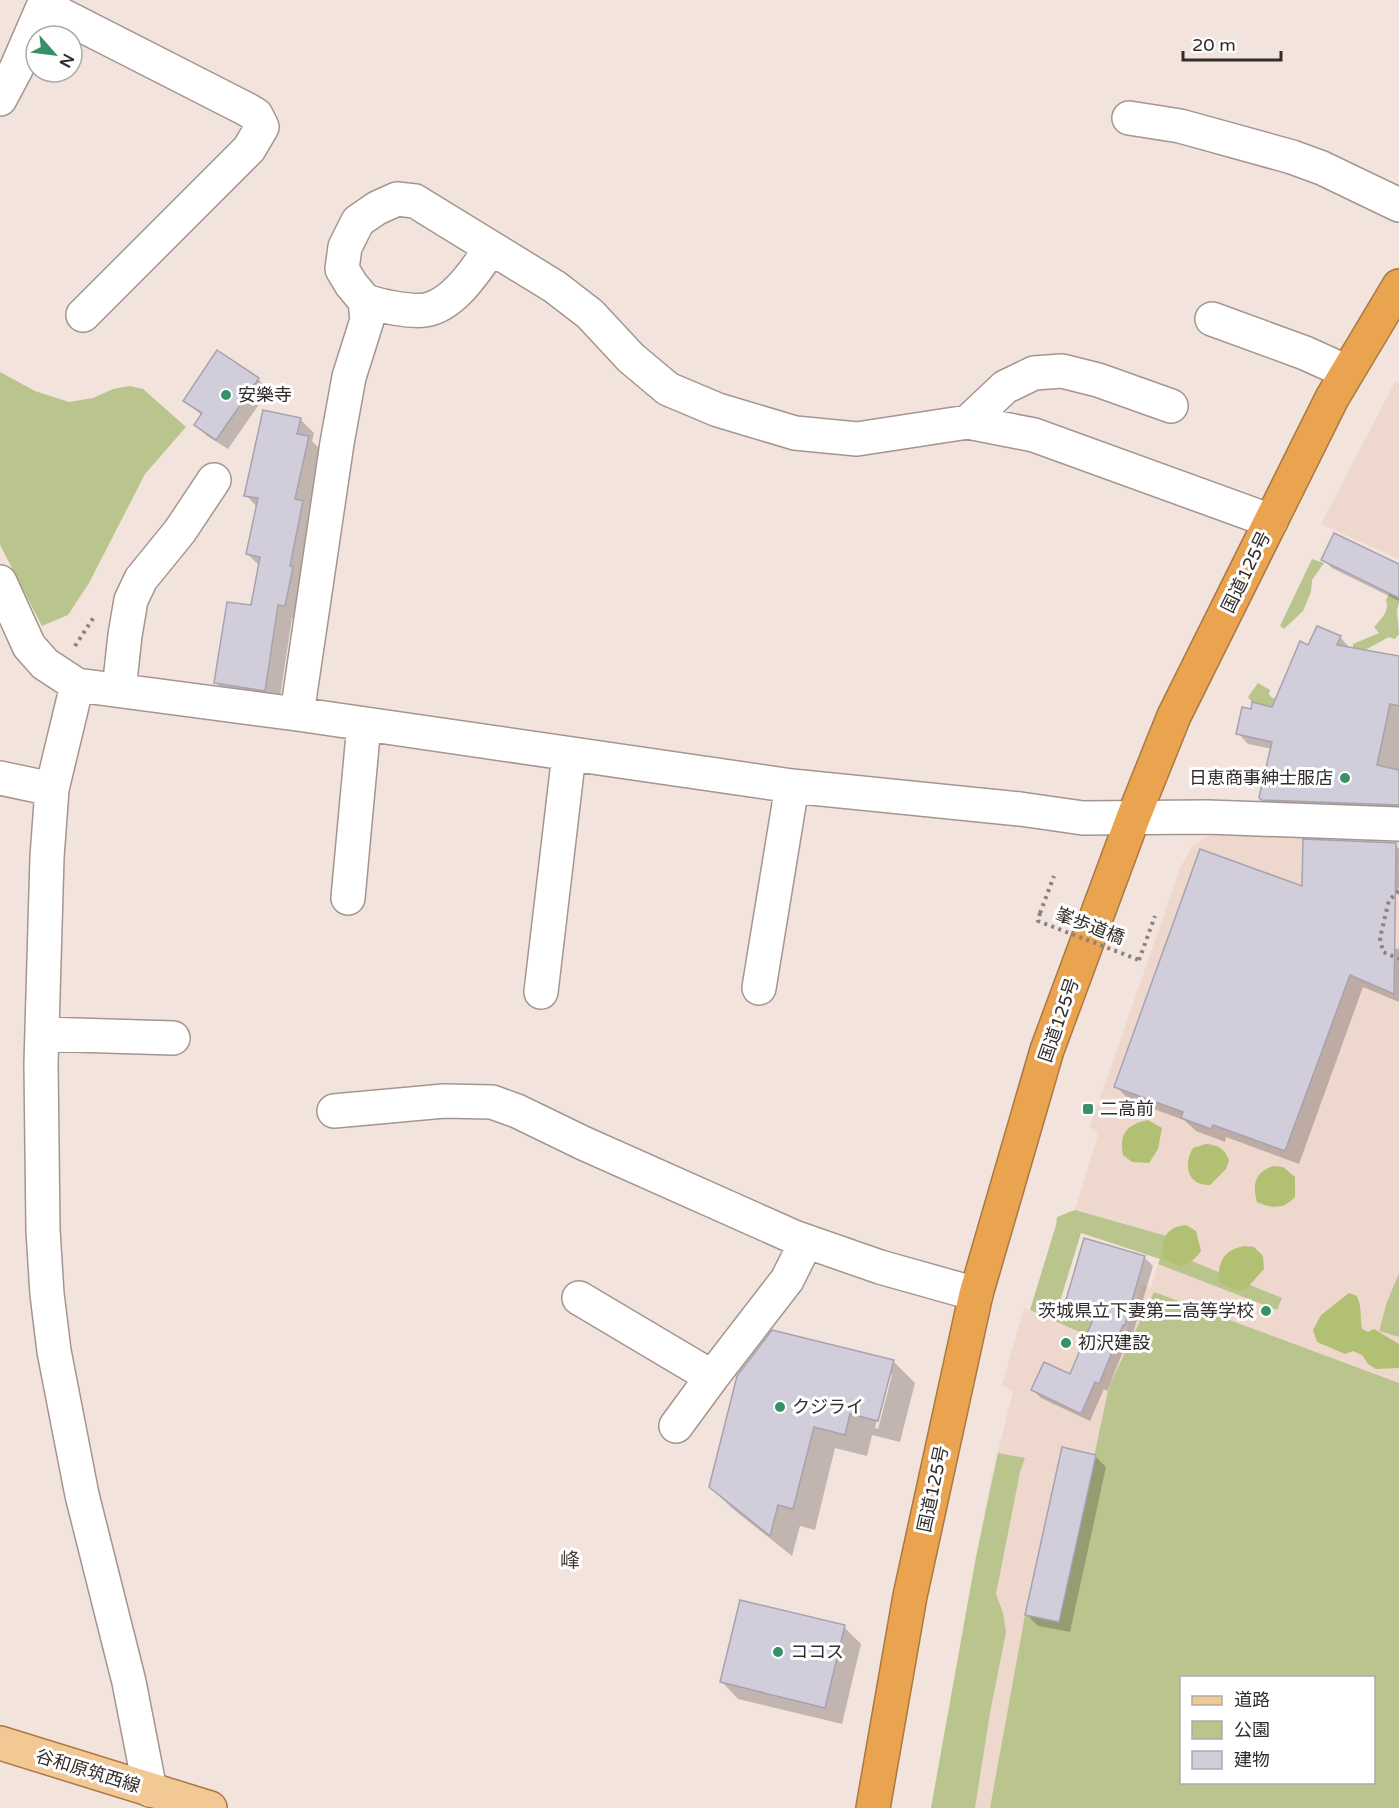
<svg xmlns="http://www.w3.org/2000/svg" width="1399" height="1808" viewBox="0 0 1399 1808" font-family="'Varela Round','Noto Sans JP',sans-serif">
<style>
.built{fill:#eed7cd;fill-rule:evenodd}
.green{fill:#bac58e;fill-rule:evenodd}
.forest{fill:#b2c073}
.shadow{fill:#0003;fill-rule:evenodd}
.building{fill:#d2cddb;stroke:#a6a2af;stroke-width:1.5}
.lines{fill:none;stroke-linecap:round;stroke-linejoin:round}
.minor-casing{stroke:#a4958f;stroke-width:36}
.major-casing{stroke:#aa7942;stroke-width:36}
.highway-casing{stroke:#aa7942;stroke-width:36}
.path{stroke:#8c817e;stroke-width:4;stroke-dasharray:3 4.5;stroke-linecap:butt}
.minor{stroke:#fff;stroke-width:33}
.major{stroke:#f2c895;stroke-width:33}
.highway{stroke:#eaa34f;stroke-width:33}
.path-bridge{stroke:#8c817e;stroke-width:4;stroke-dasharray:3 4.5;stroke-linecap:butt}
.poi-dot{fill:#379167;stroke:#fff;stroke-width:2}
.labels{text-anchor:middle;stroke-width:6;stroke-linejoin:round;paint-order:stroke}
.poi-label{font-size:18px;fill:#322c2a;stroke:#fff;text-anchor:start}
.street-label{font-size:18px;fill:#322c2a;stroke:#fff}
.neighbourhood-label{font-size:20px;fill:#473b36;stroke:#fff}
</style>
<rect width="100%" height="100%" fill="#f3e3dd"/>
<path class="built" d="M 1395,382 L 1399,384 L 1399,559 L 1321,524 Z
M 1217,831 L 1399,835 L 1399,1808 L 931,1808 L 976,1557 L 991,1479 L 1013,1391 L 1002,1385 L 1024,1308 L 1086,1335 L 1090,1326 L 1123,1340 L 1142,1284 L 1151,1288 L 1154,1278 L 1160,1259 L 1057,1217 L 1075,1210 L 1098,1135 L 1090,1127 L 1181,866 L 1193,845 ZM 1182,1678 L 1374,1678 L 1374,1782 L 1182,1782 Z"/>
<path class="green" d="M 0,372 L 35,391 L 69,402 L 93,398 L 113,389 L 130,386 L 143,389 L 186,427 L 145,474 L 89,583 L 68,615 L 42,626 L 0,545 Z
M 1312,559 L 1324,563 L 1312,580 L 1311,592 L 1303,611 L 1284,629 L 1280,626 Z
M 1396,581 L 1399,583 L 1399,603 L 1397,610 L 1399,635 L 1398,635 L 1395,639 L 1389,637 L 1365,650 L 1353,648 L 1353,644 L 1379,633 L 1374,627 C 1381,619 1390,611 1386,600 Z
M 1258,683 L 1270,690 L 1269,694 L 1271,697 L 1280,701 L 1281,708 L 1252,702 L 1248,697 Z
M 1075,1210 L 1170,1237 L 1165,1250 L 1282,1298 L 1277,1310 L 1158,1264 L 1160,1259 L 1081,1233 L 1061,1298 L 1064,1307 L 1100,1318 L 1086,1335 L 1030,1310 L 1056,1225 L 1057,1217 Z
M 1399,1273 L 1399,1337 L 1379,1331 L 1387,1302 Z
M 1154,1292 L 1399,1383 L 1399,1808 L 990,1808 L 1025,1615 L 1059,1622 L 1109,1386 ZM 1182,1678 L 1374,1678 L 1374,1782 L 1182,1782 Z
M 998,1453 L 1025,1458 L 1020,1472 L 996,1594 L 1003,1613 L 1006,1632 L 990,1713 L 975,1808 L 931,1808 L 976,1557 Z"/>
<path class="forest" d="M 1148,1120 L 1162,1128 L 1158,1149 L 1149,1163 L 1132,1162 L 1123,1155 C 1119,1134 1127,1124 1148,1120 Z
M 1206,1144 C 1218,1145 1225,1149 1229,1160 L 1226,1169 L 1210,1185 C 1187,1186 1183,1164 1193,1148 Z
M 1274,1166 L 1283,1167 L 1295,1177 L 1295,1197 C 1284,1209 1273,1209 1257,1202 C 1252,1185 1255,1171 1274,1166 Z
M 1186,1225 L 1196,1231 L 1201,1251 C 1188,1268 1180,1270 1162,1257 C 1164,1237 1164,1228 1186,1225 Z
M 1245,1246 L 1254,1247 L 1263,1256 L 1264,1269 L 1247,1288 L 1238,1291 L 1220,1283 C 1216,1263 1224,1249 1245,1246 Z
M 1349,1293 L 1357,1296 C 1362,1307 1360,1317 1362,1329 L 1368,1332 L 1374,1329 L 1399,1344 L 1399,1368 L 1376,1369 L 1368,1364 L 1362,1355 L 1353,1351 L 1345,1354 L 1317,1342 L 1313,1330 L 1321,1315 Z"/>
<path class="shadow" d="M 258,379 L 269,390 L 228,449 L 207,436 L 196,425 L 203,416 L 185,401 Z
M 300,419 L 314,433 L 312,441 L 322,451 L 309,510 L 316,517 L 299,620 L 292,618 L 279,704 L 230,697 L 216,683 L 252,607 L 260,566 L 247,554 L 257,507 L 246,495 Z
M 1323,559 L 1399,566 L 1399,601 L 1332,568 Z
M 1340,637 L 1350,648 L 1399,658 L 1399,815 L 1273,810 L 1262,799 L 1272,749 L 1248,744 L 1238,733 L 1252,711 L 1273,709 L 1309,647 Z
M 1394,844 L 1399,849 L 1399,887 L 1378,946 L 1399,949 L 1399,1002 L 1363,987 L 1299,1164 L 1226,1137 L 1225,1142 L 1196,1131 L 1184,1120 L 1129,1100 L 1116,1086 L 1303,888 Z
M 1085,1240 L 1145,1258 L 1153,1266 L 1133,1333 L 1131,1332 L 1107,1391 L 1104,1389 L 1090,1421 L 1041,1398 L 1033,1390 L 1071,1376 L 1094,1322 L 1074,1315 L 1066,1307 Z
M 893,1361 L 915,1383 L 900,1442 L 872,1435 L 867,1456 L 835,1448 L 815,1530 L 800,1526 L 792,1556 L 733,1509 L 710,1487 ZM 889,1375 L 892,1375 L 878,1429 L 875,1428 Z
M 1095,1456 L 1106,1467 L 1070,1632 L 1038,1626 L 1027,1615 Z
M 844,1627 L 861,1644 L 842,1724 L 738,1699 L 722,1682 Z"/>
<path class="building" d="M 217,350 L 259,378 L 216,440 L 194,425 L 202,413 L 183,401 Z
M 263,410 L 301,418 L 297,434 L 309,436 L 295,499 L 303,501 L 290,566 L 293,567 L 285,606 L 278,605 L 265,691 L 214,683 L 227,602 L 251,605 L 260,557 L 246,554 L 258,498 L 244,496 Z
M 1334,533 L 1399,564 L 1399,598 L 1321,560 Z
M 1317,626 L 1341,636 L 1337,645 L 1399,656 L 1399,706 L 1390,704 L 1377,765 L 1399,770 L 1399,805 L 1261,800 L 1259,797 L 1272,742 L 1236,734 L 1242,707 L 1251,709 L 1252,702 L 1272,707 L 1300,641 L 1308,645 Z
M 1303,839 L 1396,843 L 1394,994 L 1350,975 L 1285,1151 L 1213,1125 L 1211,1129 L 1181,1118 L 1183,1112 L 1114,1087 L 1200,849 L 1302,886 Z
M 1084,1238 L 1145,1256 L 1125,1325 L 1123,1325 L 1099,1384 L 1095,1382 L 1081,1414 L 1031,1390 L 1044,1362 L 1070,1374 L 1094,1317 L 1064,1307 Z
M 772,1330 L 894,1360 L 878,1421 L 850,1414 L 845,1435 L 814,1427 L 793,1509 L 778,1505 L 770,1536 L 709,1487 L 737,1376 Z
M 1062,1447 L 1096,1455 L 1059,1622 L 1025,1615 Z
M 740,1600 L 845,1625 L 825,1708 L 720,1682 Z"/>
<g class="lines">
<g class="minor-casing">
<path id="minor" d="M 44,6 L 246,109 L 256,115 L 262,127 L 249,149 L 83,315
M 0,99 L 16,69 L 46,0
M 1129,118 L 1180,126 L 1292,157 L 1322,168 L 1399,205
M 365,301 C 380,306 409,312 425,310 C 453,306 476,270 491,248
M 1212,319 L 1305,353 L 1347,372
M 968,422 L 1005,387 L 1034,373 L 1062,371 L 1098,380 L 1171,406
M 0,582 L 29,646 L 45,664 L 77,685 L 297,714 L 792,786 L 1020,809 L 1083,818 L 1207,817 L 1399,824
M 77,685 L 52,789 L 47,857 L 41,1064 L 43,1230 L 47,1294 L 54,1351 L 82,1495 L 129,1682 L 150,1790
M 119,690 L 125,635 L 131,600 L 141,579 L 180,531 L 214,480
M 297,714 L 337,443 L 349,377 L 367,320 L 365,301 L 351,284 L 342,269 L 345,247 L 358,221 L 377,208 L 397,199 L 415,201 L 555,287 L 590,314 L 631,358 L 668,389 L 718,410 L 795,433 L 857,439 L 968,422 L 1034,435 L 1271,521
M 0,778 L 52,789
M 348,898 L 364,724
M 759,988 L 792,786
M 541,992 L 569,754
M 42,1034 L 173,1038
M 334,1111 L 444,1101 L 492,1102 L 517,1111 L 583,1143 L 794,1237 L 880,1267 L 976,1294
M 579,1298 L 712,1377 L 787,1280 L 806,1242
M 676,1426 L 712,1377"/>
</g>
<g class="major-casing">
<path id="major" d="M 0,1743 L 210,1808"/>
</g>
<g class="highway-casing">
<path id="highway" d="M 873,1808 L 910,1596 L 976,1294 L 1047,1050 L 1133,818 L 1174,716 L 1332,398 L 1399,286"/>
</g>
<path class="path" d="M 75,646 L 94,617
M 1399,891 L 1389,900 L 1380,938 L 1383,952 L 1399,959
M 1040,913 L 1054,876
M 1139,960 L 1155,916"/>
<use href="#minor" class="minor"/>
<use href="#major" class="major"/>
<use href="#highway" class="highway"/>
<path class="path-bridge" d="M 1040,913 L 1038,921 L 1139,960"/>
</g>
<g class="poi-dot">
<circle cx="226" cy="395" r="6"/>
<circle cx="1345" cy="778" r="6"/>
<rect x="1082" y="1103" width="12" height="12" rx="3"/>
<circle cx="1266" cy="1311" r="6"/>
<circle cx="1066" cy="1343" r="6"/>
<circle cx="780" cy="1407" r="6"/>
<circle cx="778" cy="1652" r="6"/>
</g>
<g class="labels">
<g class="poi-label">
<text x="238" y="401">安樂寺</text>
<text x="1333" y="784" text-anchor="end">日恵商事紳士服店</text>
<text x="1100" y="1115">二高前</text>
<text x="1254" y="1317" text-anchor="end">茨城県立下妻第二高等学校</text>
<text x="1078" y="1349">初沢建設</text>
<text x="792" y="1413">クジライ</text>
<text x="790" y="1658">ココス</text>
</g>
<g class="street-label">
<text transform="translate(1246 572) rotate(-64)" y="6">国道125号</text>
<text transform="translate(1090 926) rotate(21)" y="6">峯歩道橋</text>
<text transform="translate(1059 1020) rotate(-71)" y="6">国道125号</text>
<text transform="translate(933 1489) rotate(-78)" y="6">国道125号</text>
<text transform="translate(88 1771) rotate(17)" y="6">谷和原筑西線</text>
</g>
<g class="neighbourhood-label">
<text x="570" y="1567">峰</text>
</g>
</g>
<rect x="1180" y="1676" width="195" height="108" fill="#ffffff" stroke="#adabaa" stroke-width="1.5"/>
<rect x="1192" y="1696" width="30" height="9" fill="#f2c895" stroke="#adabaa" stroke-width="1.5"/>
<text x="1234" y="1706" font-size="18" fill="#322c2a">道路</text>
<rect x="1192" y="1721" width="30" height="18" fill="#bac58e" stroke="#adabaa" stroke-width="1.5"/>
<text x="1234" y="1736" font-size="18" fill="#322c2a">公園</text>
<rect x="1192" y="1751" width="30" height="18" fill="#d2cddb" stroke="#adabaa" stroke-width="1.5"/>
<text x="1234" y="1766" font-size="18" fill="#322c2a">建物</text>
<g transform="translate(54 54) rotate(118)"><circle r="28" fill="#ffffff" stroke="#adabaa" stroke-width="1.5"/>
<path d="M0-4.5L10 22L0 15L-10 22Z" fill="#379167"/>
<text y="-9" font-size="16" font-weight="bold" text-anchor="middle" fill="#322c2a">N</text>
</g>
<path d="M1183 51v9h98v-9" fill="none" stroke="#322c2a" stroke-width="3"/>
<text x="1192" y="51" font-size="18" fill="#322c2a" stroke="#ffffff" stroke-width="4.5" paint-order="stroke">20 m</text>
</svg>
